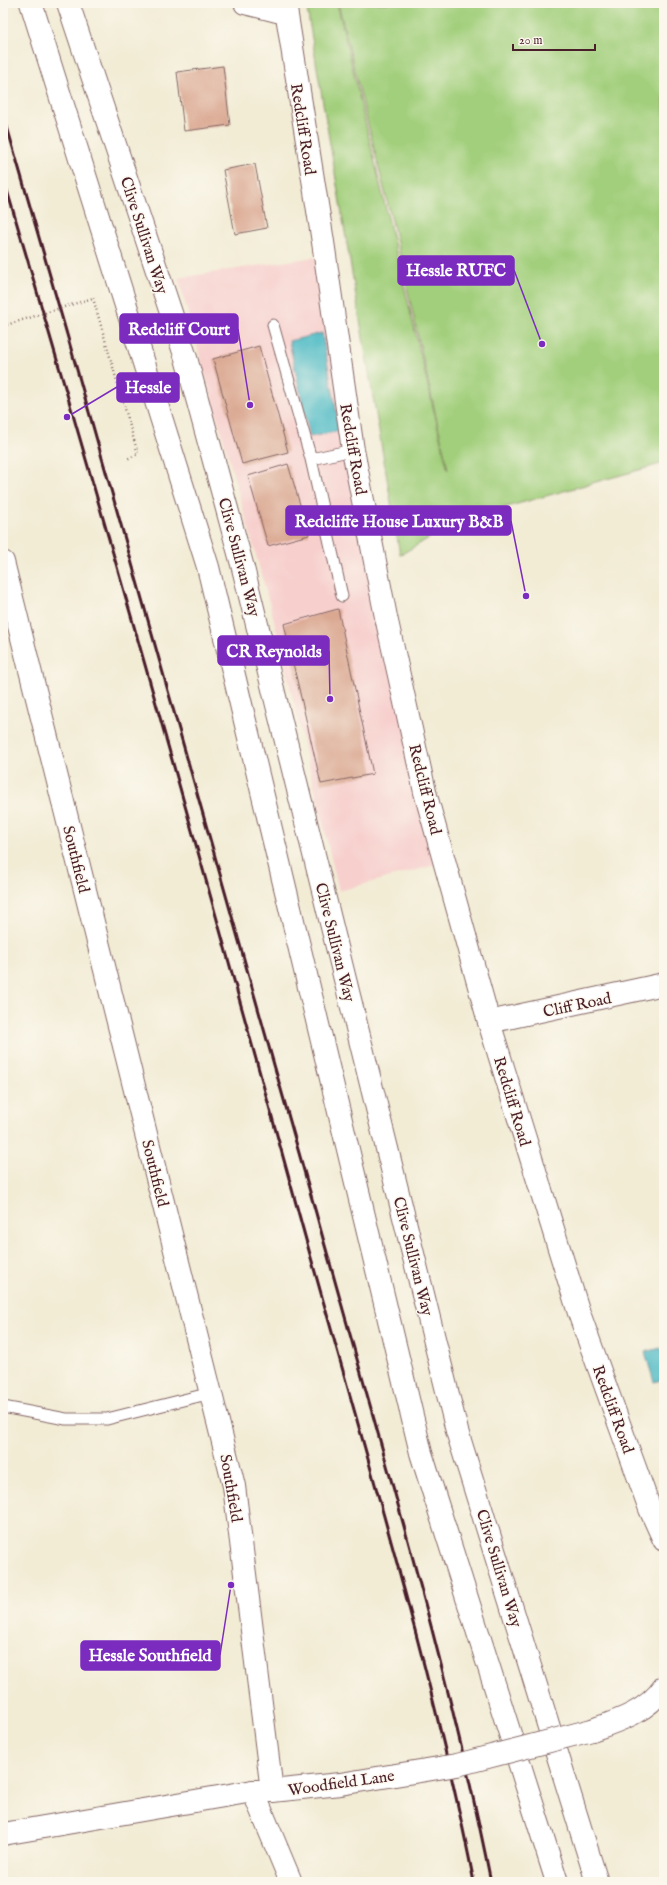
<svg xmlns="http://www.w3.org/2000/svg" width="667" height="1885" viewBox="0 0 667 1885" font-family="'IM FELL English',serif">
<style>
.built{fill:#f7d0ce}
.green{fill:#a2cf7c;stroke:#767754}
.water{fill:#4cbac5;stroke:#4b6c78}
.building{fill:#daa791}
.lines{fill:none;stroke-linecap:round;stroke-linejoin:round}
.lane-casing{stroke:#856766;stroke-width:13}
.street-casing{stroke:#856766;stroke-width:24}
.secondary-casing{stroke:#856766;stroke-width:24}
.highway-casing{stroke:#856766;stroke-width:24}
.path{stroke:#856766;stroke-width:2.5;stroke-dasharray:1 3;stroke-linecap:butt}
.lane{stroke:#fff;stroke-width:11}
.street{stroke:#fff;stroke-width:22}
.secondary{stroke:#fff;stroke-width:22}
.highway{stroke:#fff;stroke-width:22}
.rail{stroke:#4a1f2b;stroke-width:3}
.secondary-bridge-casing{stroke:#856766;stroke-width:24;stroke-linecap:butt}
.path-bridge{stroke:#856766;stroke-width:2.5;stroke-dasharray:1 3;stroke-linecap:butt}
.secondary-bridge{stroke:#fff;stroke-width:22}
.labels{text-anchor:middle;stroke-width:3;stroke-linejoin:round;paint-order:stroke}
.street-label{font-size:16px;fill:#4a1f2b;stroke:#fbf7ec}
.leader{fill:none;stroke:#7b2cbf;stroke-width:1.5}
.callout-dot{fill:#7b2cbf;stroke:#fbf7ec;stroke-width:1.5}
.callout{fill:#7b2cbf;stroke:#7b2cbf;stroke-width:1.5}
.callout-label{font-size:17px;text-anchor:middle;font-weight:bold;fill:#fff}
</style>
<rect width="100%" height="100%" fill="#fbf7ec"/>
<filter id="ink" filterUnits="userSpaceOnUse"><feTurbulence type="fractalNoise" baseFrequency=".025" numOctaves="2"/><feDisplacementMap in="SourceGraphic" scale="8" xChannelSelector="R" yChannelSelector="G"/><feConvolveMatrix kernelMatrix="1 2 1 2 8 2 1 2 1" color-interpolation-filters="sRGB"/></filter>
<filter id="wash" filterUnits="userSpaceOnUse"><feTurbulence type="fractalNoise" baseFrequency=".012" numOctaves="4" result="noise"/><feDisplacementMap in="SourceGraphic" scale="16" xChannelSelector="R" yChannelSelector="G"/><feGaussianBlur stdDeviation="0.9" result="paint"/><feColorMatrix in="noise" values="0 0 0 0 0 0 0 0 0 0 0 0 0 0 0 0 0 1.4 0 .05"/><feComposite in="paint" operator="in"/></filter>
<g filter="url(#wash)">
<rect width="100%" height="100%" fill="#f2ecd5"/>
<path class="built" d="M 315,257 L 435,865 L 339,891 L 273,616 L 178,278 Z"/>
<path class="green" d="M 306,3 L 337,3 L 448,470 L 393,225 L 338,3 L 664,3 L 664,463 L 460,520 L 400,555 Z"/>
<path class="water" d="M 322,333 L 340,431 L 310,437 L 289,341 Z
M 661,1348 L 664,1357 L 664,1379 L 654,1382 L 645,1352 Z"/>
<g id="blocks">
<path class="building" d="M 223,66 L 230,125 L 184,131 L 177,72 Z
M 255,164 L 267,228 L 235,234 L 223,170 Z
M 259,346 L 288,452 L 242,464 L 213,359 Z
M 288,464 L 309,535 L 268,546 L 248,476 Z
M 338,609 L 373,774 L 321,784 L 284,624 Z"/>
</g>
</g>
<g filter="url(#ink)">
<use href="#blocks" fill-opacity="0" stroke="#856766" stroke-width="1"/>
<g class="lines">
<g class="lane-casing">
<path id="lane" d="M 273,325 L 311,459 L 342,596
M 311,459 L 353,450
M 3,1407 L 66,1419 L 107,1419 L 211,1393"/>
</g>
<g class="street-casing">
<path id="street" d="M 245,3 L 285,13
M 3,562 L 234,1486 L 272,1791
M 489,1022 L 664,984
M 253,1791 L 291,1882"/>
</g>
<g class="secondary-casing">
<path id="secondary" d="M 285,3 L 323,242 L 353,450 L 386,617 L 425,792 L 489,1022 L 579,1313 L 650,1509 L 664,1540
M 592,1730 C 618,1721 647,1712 664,1687
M 3,1834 L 253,1791 L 272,1791 L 340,1784"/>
</g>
<g class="highway-casing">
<path id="highway" d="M 31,3 L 208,567 L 421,1453 L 557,1882
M 68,3 L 186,358 L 243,568 L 457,1431 L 597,1882"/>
</g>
<path class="path" d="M 93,298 L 138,454 L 127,459"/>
<use href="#lane" class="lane"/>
<use href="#street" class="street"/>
<use href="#secondary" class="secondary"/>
<use href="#highway" class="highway"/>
<path class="rail" d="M 3,113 C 109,479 214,845 316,1213 C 377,1435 446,1656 491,1882
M 3,177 C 107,526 206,877 303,1229 C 363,1446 430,1661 474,1882"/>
<g class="secondary-bridge-casing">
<path id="secondary-bridge" d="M 340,1784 L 457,1765 L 592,1730"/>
</g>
<path class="path-bridge" d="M 3,326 L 93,298"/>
<use href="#secondary-bridge" class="secondary-bridge"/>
</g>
</g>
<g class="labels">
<g class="street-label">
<text transform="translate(304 129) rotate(81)" y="6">Redcliff Road</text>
<text transform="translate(145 235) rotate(72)" y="6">Clive Sullivan Way</text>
<text transform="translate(354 449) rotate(80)" y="6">Redcliff Road</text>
<text transform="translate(240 557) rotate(75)" y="6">Clive Sullivan Way</text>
<text transform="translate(426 789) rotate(76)" y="6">Redcliff Road</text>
<text transform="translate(77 859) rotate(76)" y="6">Southfield</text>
<text transform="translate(336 942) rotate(76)" y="6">Clive Sullivan Way</text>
<text transform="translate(577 1004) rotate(-12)" y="6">Cliff Road</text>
<text transform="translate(513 1101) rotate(73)" y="6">Redcliff Road</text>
<text transform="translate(156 1173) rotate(76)" y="6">Southfield</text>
<text transform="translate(414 1256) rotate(76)" y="6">Clive Sullivan Way</text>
<text transform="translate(614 1409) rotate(70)" y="6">Redcliff Road</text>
<text transform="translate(232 1488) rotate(80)" y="6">Southfield</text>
<text transform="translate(500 1568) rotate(73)" y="6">Clive Sullivan Way</text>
<text transform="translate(341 1782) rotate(-8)" y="6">Woodfield Lane</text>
</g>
</g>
<path class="leader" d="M542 344L514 270M250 405L238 329M67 417L117 387M526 596L511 521M330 699L329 651M231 1585L220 1655"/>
<g class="callout-dot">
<circle cx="542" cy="344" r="4"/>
<circle cx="250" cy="405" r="4"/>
<circle cx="67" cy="417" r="4"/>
<circle cx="526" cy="596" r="4"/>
<circle cx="330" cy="699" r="4"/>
<circle cx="231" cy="1585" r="4"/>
</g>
<g class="callout">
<rect x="398" y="256" width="116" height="29" rx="4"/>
<rect x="120" y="314" width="118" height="29" rx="4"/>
<rect x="117" y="373" width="62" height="29" rx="4"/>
<rect x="286" y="506" width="225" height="29" rx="4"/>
<rect x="218" y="636" width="111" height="29" rx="4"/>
<rect x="81" y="1641" width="139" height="29" rx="4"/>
</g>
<g class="callout-label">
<text x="456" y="276">Hessle RUFC</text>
<text x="179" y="335">Redcliff Court</text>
<text x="148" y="393">Hessle</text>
<text x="399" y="527">Redcliffe House Luxury B&amp;B</text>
<text x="274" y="657">CR Reynolds</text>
<text x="150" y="1661">Hessle Southfield</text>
</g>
<rect width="667" height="1885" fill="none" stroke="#fbf7ec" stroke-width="16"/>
<path d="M513 44v6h82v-6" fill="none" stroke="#4a1f2b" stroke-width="2"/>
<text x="519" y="44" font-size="12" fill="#4a1f2b" stroke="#fbf7ec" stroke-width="3" paint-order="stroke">20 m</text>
</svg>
